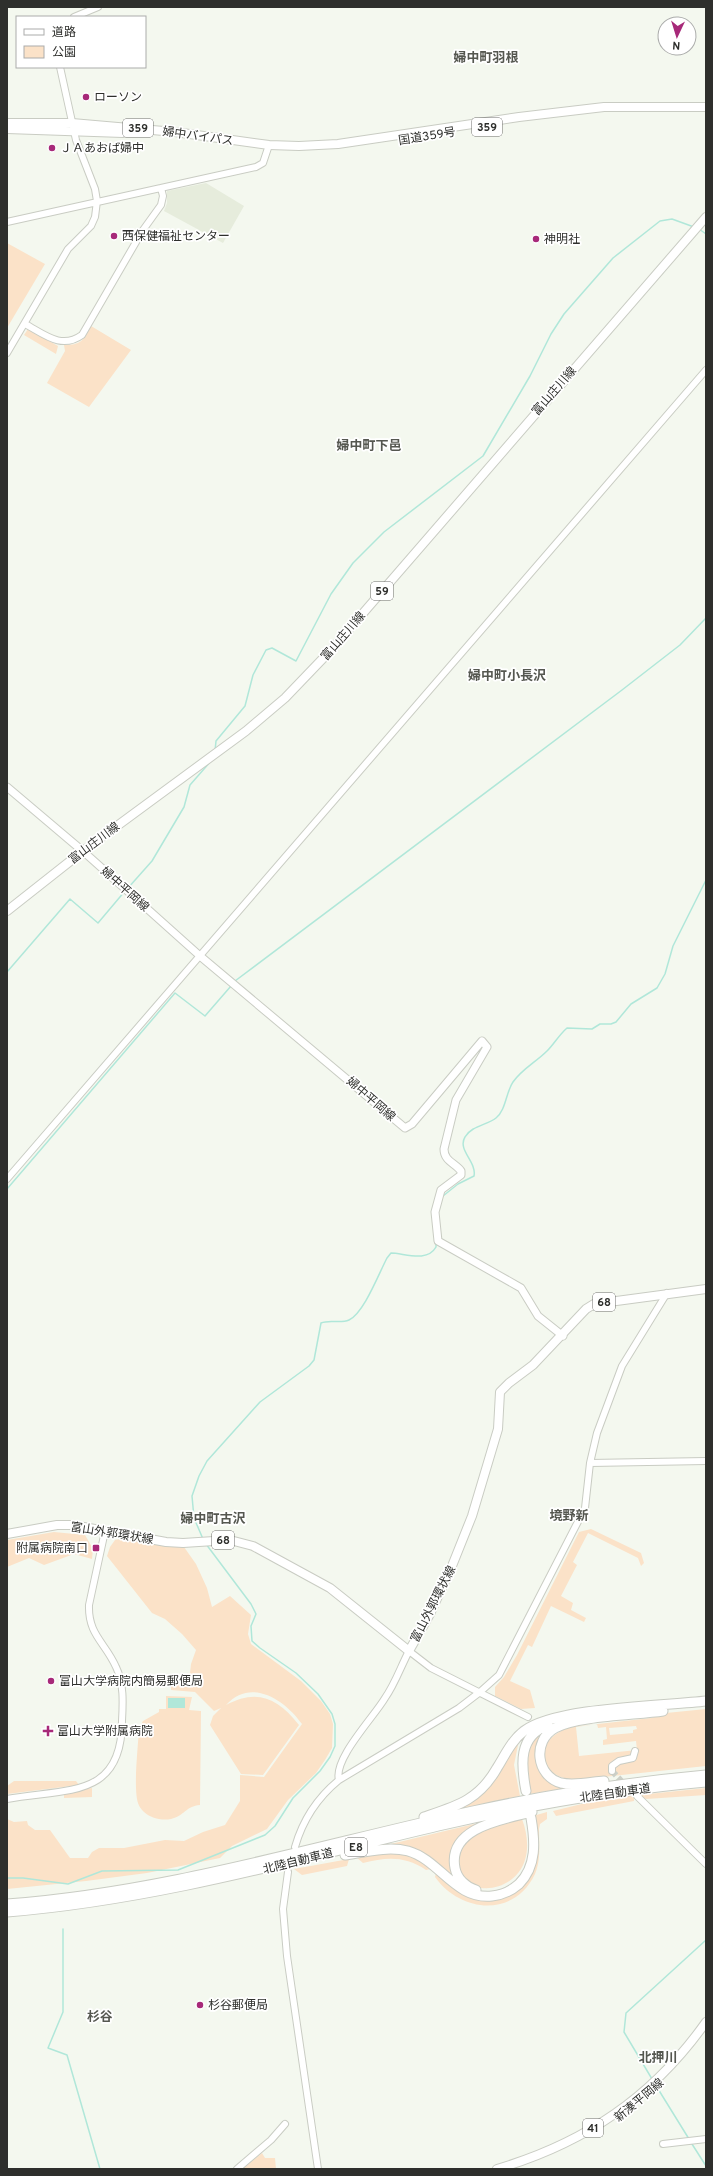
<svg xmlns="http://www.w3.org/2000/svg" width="713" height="2176" viewBox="0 0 713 2176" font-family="Overpass,'Noto Sans JP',sans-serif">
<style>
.built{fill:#e6ecdc}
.green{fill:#fbe2c8;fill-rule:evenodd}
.water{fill:#b0e7d9}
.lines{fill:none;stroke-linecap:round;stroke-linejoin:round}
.stream{stroke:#b0e7d9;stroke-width:1.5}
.tertiary-tunnel{stroke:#ccd0c8;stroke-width:6;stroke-dasharray:6 3;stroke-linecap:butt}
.tertiary-casing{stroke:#c9ccc3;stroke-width:8}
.secondary-casing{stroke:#c9ccc3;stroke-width:9}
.primary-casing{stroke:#c9ccc3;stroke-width:10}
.trunk-casing{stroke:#c9ccc3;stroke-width:10}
.motorway-casing{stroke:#c9ccc3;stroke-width:11}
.tertiary{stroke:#fff;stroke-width:6}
.secondary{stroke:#fff;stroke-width:7}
.primary{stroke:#fff;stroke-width:8}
.trunk{stroke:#fff;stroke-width:8}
.motorway{stroke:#fff;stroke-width:9}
.poi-dot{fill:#a72979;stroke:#fff;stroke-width:1.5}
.labels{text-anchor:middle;stroke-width:3.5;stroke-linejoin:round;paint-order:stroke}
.shield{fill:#fff;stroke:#6d6d6b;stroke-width:1}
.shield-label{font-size:11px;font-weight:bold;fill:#2e2f2c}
.poi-label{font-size:12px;fill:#2e2f2c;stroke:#fff;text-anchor:start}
.street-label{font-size:12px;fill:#2e2f2c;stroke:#fff}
.neighbourhood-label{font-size:13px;font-weight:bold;fill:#555750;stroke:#fff}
</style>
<rect width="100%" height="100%" fill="#f4f8ef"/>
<path class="built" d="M 206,183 L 244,206 L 223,243 L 164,211 L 167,203 L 167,191 Z"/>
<path class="green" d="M 7,243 L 45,264 L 7,328 Z
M 91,326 L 131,350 L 89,407 L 47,383 L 65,351 L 64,345 C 81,345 83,341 91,326 Z
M 28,329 L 58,346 L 56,354 L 24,335 Z
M 591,1529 L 641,1553 L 644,1563 L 641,1566 L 638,1558 L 588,1533 L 573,1562 L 577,1565 L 561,1596 L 573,1603 L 571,1610 L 586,1618 L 584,1622 L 551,1606 L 532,1647 L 528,1645 L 510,1681 L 530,1690 L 535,1708 L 521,1709 L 495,1696 L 495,1687 L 504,1677 L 517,1655 L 579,1532 Z
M 54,1532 L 85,1535 L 93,1549 L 92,1559 L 74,1554 L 44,1565 L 29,1558 L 7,1567 L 7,1540 Z
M 127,1538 L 184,1547 L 196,1564 L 207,1588 L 212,1607 L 230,1596 L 251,1615 L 248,1634 L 251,1644 L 301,1681 L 321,1701 L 330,1714 L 333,1724 L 332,1748 L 325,1760 L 316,1773 L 288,1800 L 267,1829 L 232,1846 L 220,1858 L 147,1873 L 86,1881 L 7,1889 L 7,1819 L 14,1822 L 27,1821 L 28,1825 L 35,1830 L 50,1830 L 70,1858 L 88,1858 L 92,1852 L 99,1848 L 124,1848 L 165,1840 L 184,1841 L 203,1832 L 225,1825 L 240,1801 L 240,1775 L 264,1777 L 302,1724 C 285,1700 251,1677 226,1705 C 257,1688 278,1698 299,1725 L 263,1775 L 241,1774 L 210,1725 L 213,1716 L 221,1708 L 214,1711 L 195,1692 L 171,1690 L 171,1680 L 190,1673 L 191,1664 L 196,1650 L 182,1634 L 165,1619 L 152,1613 L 107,1556 L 110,1547 L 115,1540 Z
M 166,1696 L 192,1697 L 189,1710 L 201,1711 L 200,1805 C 186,1806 184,1816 171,1819 C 157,1822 139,1814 137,1799 C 134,1781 138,1748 139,1728 L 143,1721 L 159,1712 L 159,1709 L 166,1709 Z
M 706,1709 L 706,1766 L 575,1780 C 535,1777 532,1739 571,1727 L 651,1718 L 666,1713 ZM 597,1724 L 598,1728 L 606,1727 L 607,1739 L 603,1740 L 603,1745 L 636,1741 L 637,1750 L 579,1756 L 576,1727 ZM 636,1726 L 637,1729 L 633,1730 L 633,1733 L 610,1735 L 609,1728 Z
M 544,1730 L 540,1768 L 577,1786 L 530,1794 C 526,1767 521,1751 544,1730 Z
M 519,1740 L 514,1765 L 520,1796 L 453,1811 L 470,1802 Z
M 14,1781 L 76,1781 L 79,1785 L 7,1794 L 7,1786 Z
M 92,1788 L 92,1797 L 64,1798 L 64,1793 Z
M 706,1788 L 706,1795 L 646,1799 L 639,1795 Z
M 634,1795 L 634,1801 L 556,1816 L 553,1811 L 602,1799 Z
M 547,1812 L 547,1819 L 540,1824 L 539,1829 C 539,1844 541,1860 535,1874 C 514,1918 461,1913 435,1877 L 436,1873 L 480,1899 C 490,1895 522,1885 528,1879 C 540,1867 534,1832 533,1816 Z
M 495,1819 L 455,1847 L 458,1881 L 429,1858 L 370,1849 Z
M 522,1819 C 528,1835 530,1854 521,1869 C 505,1895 460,1897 459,1861 C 459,1854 462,1846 467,1842 C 482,1827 502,1823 522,1819 Z
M 396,1852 L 415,1857 L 431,1869 L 426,1870 C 405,1856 387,1857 363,1863 L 356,1857 Z
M 349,1859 L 347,1866 L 302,1875 L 294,1869 Z
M 262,2153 L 265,2158 L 275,2158 L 276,2169 L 242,2169 Z"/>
<path class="water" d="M 168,1698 L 185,1698 L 185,1708 L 168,1708 Z"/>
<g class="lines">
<path class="stream" d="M 699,229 L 706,234
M 215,751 L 216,741 L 245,706 L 253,675 L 266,650 L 272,648 L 296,661 L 331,594 L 353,563 L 384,532 L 483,456 L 530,376 L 551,334 L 564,314 L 613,258 L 660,221 L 672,219 L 694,227
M 128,888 L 152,861 L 184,807 L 190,785 L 211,761
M 7,972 L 70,899 L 98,923 L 125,891
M 235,981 L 622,690 L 680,645 L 706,618
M 7,1189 L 175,993 L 205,1016 L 231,986
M 443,1196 L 458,1184 L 474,1176 C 477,1162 457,1150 465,1137 C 471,1126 487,1125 496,1118 C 506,1110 506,1092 513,1082 C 522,1069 536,1062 547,1051 C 554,1044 559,1035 567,1028 L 592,1029 L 600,1024 L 611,1024 L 616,1022 L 631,1004 L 657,988 L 665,974 L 673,946 L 706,880
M 203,1539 L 194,1518 L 192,1496 L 199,1476 L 207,1461 L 260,1402 L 309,1366 L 314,1360 L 321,1323 C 330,1319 340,1324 349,1320 C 364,1313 379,1273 387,1258 L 391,1253 C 404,1253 427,1263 436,1247 L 436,1243
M 7,1878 L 23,1878 L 68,1884 L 102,1871 L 178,1870 L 265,1835 L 275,1826 L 293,1798 L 320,1771 L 330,1757 L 335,1746 L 335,1724 L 332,1714 L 318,1694 L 296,1673 L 260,1648 L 252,1641 L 251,1626 L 256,1614 L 251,1604 L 206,1544
M 63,1929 L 63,2012 L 48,2048 L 67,2055 L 100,2169
M 652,2079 L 624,2032 L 626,2013 L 706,1940
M 655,2084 L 689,2139
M 692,2144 L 706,2166"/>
<path class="tertiary-tunnel" d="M 612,1771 L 625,1785"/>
<g class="tertiary-casing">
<path id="tertiary" d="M 74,17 L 98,7
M 7,222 L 256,167 L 263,163 L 269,145
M 25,324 C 44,334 61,350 82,335 L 143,230 L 161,205 L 163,196 L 161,188
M 7,353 L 68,249 L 91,226 L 95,217 L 97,201 L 95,189 L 76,140 L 60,67
M 7,1179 L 706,370
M 590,1463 L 706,1461
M 612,1771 L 612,1766 L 619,1761 L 633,1758 L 635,1751
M 339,1780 L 459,1708 L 480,1692 L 499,1675 L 585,1508 L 590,1463 L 597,1433 L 622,1366 L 667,1293
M 637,1796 L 706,1864
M 7,1799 C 65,1788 122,1800 122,1721 C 123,1703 124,1683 116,1667 C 105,1642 88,1635 89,1605 L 105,1531
M 295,1847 C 303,1819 317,1798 339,1780 C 333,1759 374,1717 385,1698 C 395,1684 401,1666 409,1651 L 431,1668 L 528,1717
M 288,1872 L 283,1909 L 287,1956 L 318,2169
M 663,2144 L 706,2139
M 237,2169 L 271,2140 L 285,2124"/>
</g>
<g class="secondary-casing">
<path id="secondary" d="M 7,787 L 85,853 L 200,956 L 405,1128 L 412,1124 L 482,1041 L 487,1047 L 456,1100 L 444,1149 C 444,1161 455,1163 461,1171 L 461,1175 L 441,1190 L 435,1212 L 438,1241 L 521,1288 L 538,1316 L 563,1336"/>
</g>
<g class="primary-casing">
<path id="primary" d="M 7,911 L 83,851 L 246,731 L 285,698 L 332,649 L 706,217
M 7,1534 L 57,1525 L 73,1525 L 166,1542 L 183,1543 L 230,1540 L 253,1546 L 330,1588 L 409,1651 L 430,1614 L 452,1566 L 472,1516 L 498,1429 L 500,1392 L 509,1383 L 533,1365 L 586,1309 L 594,1304 L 706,1289
M 497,2169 C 585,2143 653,2097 706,2022"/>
</g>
<g class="trunk-casing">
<path id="trunk" d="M 7,123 L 72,123 L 175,132 L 269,145 L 299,146 L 338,144 L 519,117 L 604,107 L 706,107
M 7,129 L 123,133"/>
</g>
<g class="motorway-casing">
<path id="motorway" d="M 604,1781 C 591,1782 575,1786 561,1783 C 536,1776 532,1741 555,1728 C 576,1716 636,1715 663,1711
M 526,1791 C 521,1765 518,1736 548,1725
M 424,1817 C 457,1806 479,1800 497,1768 C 505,1755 512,1740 524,1731 C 556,1707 663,1706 706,1701
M 345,1855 C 365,1852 388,1846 408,1851 C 440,1860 455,1900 492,1896 C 502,1895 511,1891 519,1884 C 537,1866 535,1841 531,1818
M 476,1890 C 466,1887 457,1879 455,1868 C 447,1827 505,1819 532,1812
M 7,1904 C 166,1892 318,1845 473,1811 C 550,1794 628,1782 706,1775
M 7,1912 C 154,1900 295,1860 438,1826 C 526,1806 616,1790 706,1782"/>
</g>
<use href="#tertiary" class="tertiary"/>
<use href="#secondary" class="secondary"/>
<use href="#primary" class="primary"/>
<use href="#trunk" class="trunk"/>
<use href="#motorway" class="motorway"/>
</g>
<g class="poi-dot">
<circle cx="86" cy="97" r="4"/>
<circle cx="52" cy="148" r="4"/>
<circle cx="114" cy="236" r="4"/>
<circle cx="536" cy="239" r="4"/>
<rect x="92" y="1544" width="8" height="8" rx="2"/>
<circle cx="51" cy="1681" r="4"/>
<path d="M46 1725h4v4h4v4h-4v4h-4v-4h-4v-4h4z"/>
<circle cx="200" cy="2005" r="4"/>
</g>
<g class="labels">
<g class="shield">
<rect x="472" y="118" width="30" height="18" rx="3"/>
<rect x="123" y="119" width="30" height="18" rx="3"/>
<rect x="371" y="582" width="22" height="18" rx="3"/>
<rect x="593" y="1293" width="22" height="18" rx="3"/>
<rect x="212" y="1531" width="22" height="18" rx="3"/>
<rect x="345" y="1838" width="22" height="18" rx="3"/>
<rect x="583" y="2119" width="20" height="18" rx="3"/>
</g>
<g class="shield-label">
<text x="487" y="131">359</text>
<text x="138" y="132">359</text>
<text x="382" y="595">59</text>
<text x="604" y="1306">68</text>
<text x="223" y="1544">68</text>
<text x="356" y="1851">E8</text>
<text x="593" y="2132">41</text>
</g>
<g class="poi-label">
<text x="94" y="101">ローソン</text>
<text x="60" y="152">ＪＡあおば婦中</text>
<text x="122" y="240">西保健福祉センター</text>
<text x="544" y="243">神明社</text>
<text x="88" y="1552" text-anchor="end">附属病院南口</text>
<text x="59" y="1685">富山大学病院内簡易郵便局</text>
<text x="57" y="1735">富山大学附属病院</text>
<text x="208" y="2009">杉谷郵便局</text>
</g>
<g class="street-label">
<text transform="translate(198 136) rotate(8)" y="4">婦中バイパス</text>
<text transform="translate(427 136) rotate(-9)" y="4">国道359号</text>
<text transform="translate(554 391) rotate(-49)" y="4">富山庄川線</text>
<text transform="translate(343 636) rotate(-49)" y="4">富山庄川線</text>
<text transform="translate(94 843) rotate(-37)" y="4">富山庄川線</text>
<text transform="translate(125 889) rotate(42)" y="4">婦中平岡線</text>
<text transform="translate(371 1099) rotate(41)" y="4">婦中平岡線</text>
<text transform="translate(112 1533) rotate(9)" y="4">富山外郭環状線</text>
<text transform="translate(433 1604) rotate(-63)" y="4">富山外郭環状線</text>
<text transform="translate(615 1793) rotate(-8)" y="4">北陸自動車道</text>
<text transform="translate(298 1861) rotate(-14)" y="4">北陸自動車道</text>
<text transform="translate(639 2100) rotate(-40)" y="4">新湊平岡線</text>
</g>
<g class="neighbourhood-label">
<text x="486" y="62">婦中町羽根</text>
<text x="369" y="450">婦中町下邑</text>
<text x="507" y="680">婦中町小長沢</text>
<text x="569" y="1520">境野新</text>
<text x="213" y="1523">婦中町古沢</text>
<text x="100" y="2021">杉谷</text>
<text x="658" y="2062">北押川</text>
</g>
</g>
<rect width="713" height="2176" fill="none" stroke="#2e2f2c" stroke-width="16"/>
<rect x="16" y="16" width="130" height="52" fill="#ffffff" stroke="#abacab"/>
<rect x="24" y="29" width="20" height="6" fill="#ffffff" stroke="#abacab"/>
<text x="52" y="36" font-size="12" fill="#2e2f2c">道路</text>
<rect x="24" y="46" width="20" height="12" fill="#fbe2c8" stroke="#abacab"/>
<text x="52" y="56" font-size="12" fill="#2e2f2c">公園</text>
<g transform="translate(677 36) rotate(184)"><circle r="19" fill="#ffffff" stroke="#abacab"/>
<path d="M0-3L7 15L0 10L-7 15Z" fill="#a72979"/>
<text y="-6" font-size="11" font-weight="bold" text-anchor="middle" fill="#2e2f2c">N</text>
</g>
</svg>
